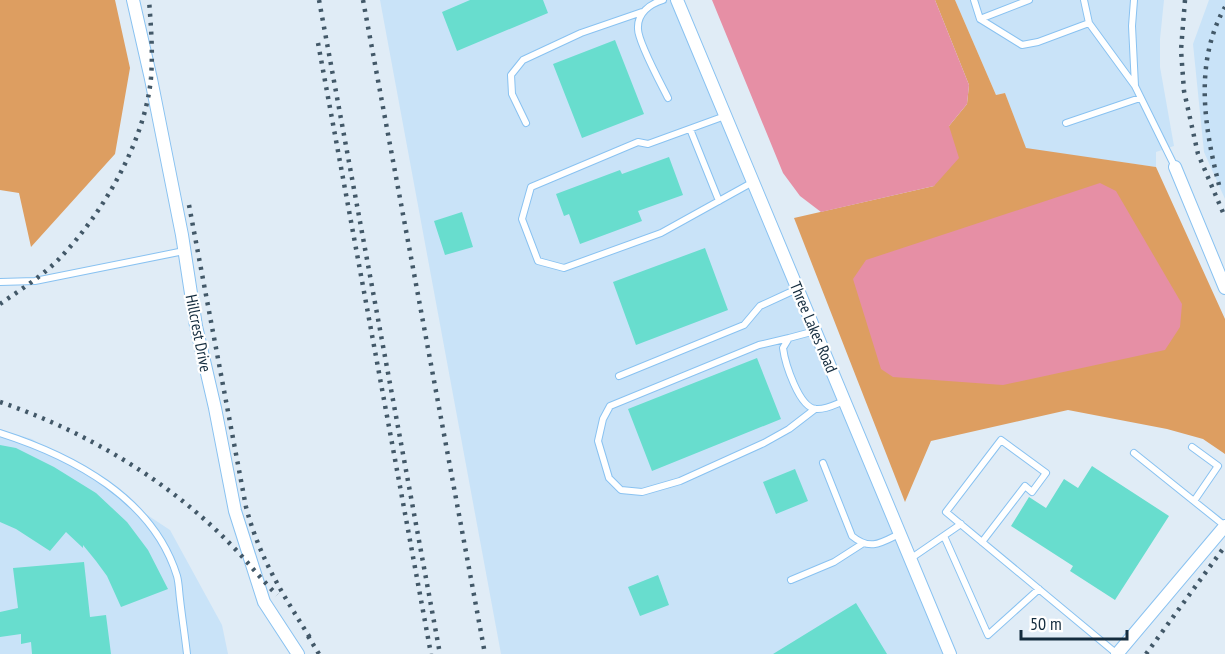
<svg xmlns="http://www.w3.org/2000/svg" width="1225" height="654" viewBox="0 0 1225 654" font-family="'PT Sans Narrow',sans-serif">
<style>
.built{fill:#c9e3f8}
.forest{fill:#dd9e61}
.water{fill:#e68fa5}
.building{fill:#68ddce}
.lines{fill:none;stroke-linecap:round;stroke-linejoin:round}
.lane-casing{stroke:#89c2f1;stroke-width:8}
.street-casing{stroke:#89c2f1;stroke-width:14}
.lane{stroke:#fff;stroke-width:6}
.street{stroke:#fff;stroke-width:12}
.rail{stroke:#425868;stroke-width:4.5;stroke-dasharray:3 6;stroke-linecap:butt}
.labels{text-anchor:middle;stroke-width:4.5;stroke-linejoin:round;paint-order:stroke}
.street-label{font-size:16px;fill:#142c3e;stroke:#fff}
</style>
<rect width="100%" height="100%" fill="#e0ecf6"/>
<path class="built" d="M 380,0 L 677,0 L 950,654 L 501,654 Z
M 955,0 L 1164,0 L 1160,39 L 1160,67 L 1174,146 L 1156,152 L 1156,167 L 1026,149 L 1005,93 L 996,95 Z
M 1209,0 L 1225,0 L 1225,199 L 1204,152 L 1193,44 Z
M 0,430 L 32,439 L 170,530 L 222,625 L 228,654 L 0,654 Z"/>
<path class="forest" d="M 0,0 L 115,0 L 130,68 L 115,154 L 31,247 L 19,193 L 0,190 Z
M 935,0 L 955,0 L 996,95 L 1005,93 L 1026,148 L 1156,167 L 1225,319 L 1225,454 L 1203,439 L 1167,429 L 1068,410 L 931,441 L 905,502 L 794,218 L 934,186 L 949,126 L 967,104 L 969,85 Z"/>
<path class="water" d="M 712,0 L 935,0 L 969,85 L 967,104 L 949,126 L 959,158 L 934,186 L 821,212 L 800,196 L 783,173 Z
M 1100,183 L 1116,191 L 1182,304 L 1180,327 L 1165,350 L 1003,385 L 893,377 L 881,369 L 853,279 L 866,260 Z"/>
<path class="building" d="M 470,0 L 543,0 L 548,13 L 457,51 L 442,12 Z
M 615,40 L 644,114 L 582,138 L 553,64 Z
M 669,157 L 683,195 L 638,211 L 642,221 L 580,244 L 569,214 L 564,216 L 556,194 L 620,170 L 622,174 Z
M 462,212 L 473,247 L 445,255 L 434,221 Z
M 705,248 L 728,310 L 636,345 L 613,282 Z
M 757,358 L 781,419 L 652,471 L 628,409 Z
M 0,445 L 16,448 L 54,467 L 96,493 L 127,522 L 148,550 L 168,589 L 121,607 L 107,576 L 96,561 L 83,545 L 83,548 L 66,532 L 50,551 L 16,529 L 0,522 Z
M 1092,466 L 1169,516 L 1115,600 L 1070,571 L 1073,566 L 1011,526 L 1029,497 L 1046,508 L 1064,479 L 1078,488 Z
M 795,469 L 808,501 L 776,514 L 763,482 Z
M 84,562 L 90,617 L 106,615 L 111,654 L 32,654 L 31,642 L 21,644 L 21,634 L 0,637 L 0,612 L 18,608 L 13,568 Z
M 658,575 L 669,605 L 640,616 L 628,587 Z
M 856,603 L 887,654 L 773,654 Z"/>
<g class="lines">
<g class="lane-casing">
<path id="lane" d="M 663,0 C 650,4 637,13 638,29 C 638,42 661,84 668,98
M 974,0 L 980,19 L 1022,45 L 1038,42 L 1089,23 L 1135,86
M 1084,0 L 1089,23
M 1134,0 L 1132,26 L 1135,86 L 1175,167
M 980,19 L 1029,0
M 725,116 L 648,144 L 638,142 L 531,187 L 522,219 L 538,261 L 564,268 L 661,233 L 753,182
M 526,123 L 512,94 L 511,75 L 523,60 L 581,33 L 642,12
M 1066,123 L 1140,98
M 690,129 L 719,201
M 0,282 L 35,281 L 184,251
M 815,331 L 789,338 L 783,348 C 785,363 799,408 816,409 C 826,410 836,404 844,401
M 789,338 L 759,345 L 610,406 L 603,419 L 598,441 L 609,478 L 621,490 L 642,492 L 680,481 L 764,443 L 789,429 L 815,409
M 619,376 L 744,325 L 760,306 L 797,289
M 0,433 C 72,456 153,498 177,576 C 179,583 179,592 180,599 C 182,617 185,636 187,654
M 1192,447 L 1218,466 L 1194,501
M 1134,453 L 1225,526
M 823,463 L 852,536 C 870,551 881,543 899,534
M 944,536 L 988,635 L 1039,589
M 982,542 L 1025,486 L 1032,492 L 1046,473 L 1001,440 L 946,512 L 1117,654
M 910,559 L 961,524
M 791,580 L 834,562 L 862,544"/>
</g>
<g class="street-casing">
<path id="street" d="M 133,0 L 151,79 L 182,235 L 196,326 L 215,408 L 235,511 L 264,602 L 298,654
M 677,0 L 950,654
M 1175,167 L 1225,288
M 1117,654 L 1225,526"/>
</g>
<use href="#lane" class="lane"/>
<use href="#street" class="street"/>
<path class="rail" d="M 319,0 L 440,654
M 363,0 L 485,654
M 1185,0 L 1181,50 L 1184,91 L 1198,154 L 1225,217
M 318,43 L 431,654
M 1219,185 C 1204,126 1194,62 1225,7
M 189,205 L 246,507 C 260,560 284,596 312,641
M 0,304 C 20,290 41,277 58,260 C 102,215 145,142 151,78 C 153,52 151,26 149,0
M 0,402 C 88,432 173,483 237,551 C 251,566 263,581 277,595
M 308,636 L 319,654
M 1146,654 L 1225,546"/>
</g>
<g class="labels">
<g class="street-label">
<text transform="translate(814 327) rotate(67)" y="6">Three Lakes Road</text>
<text transform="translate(199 333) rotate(79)" y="6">Hillcrest Drive</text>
</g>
</g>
<path d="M1021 630v9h106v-9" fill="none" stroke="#142c3e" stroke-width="3"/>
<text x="1030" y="630" font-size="18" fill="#142c3e" stroke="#ffffff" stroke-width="4.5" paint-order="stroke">50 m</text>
</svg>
